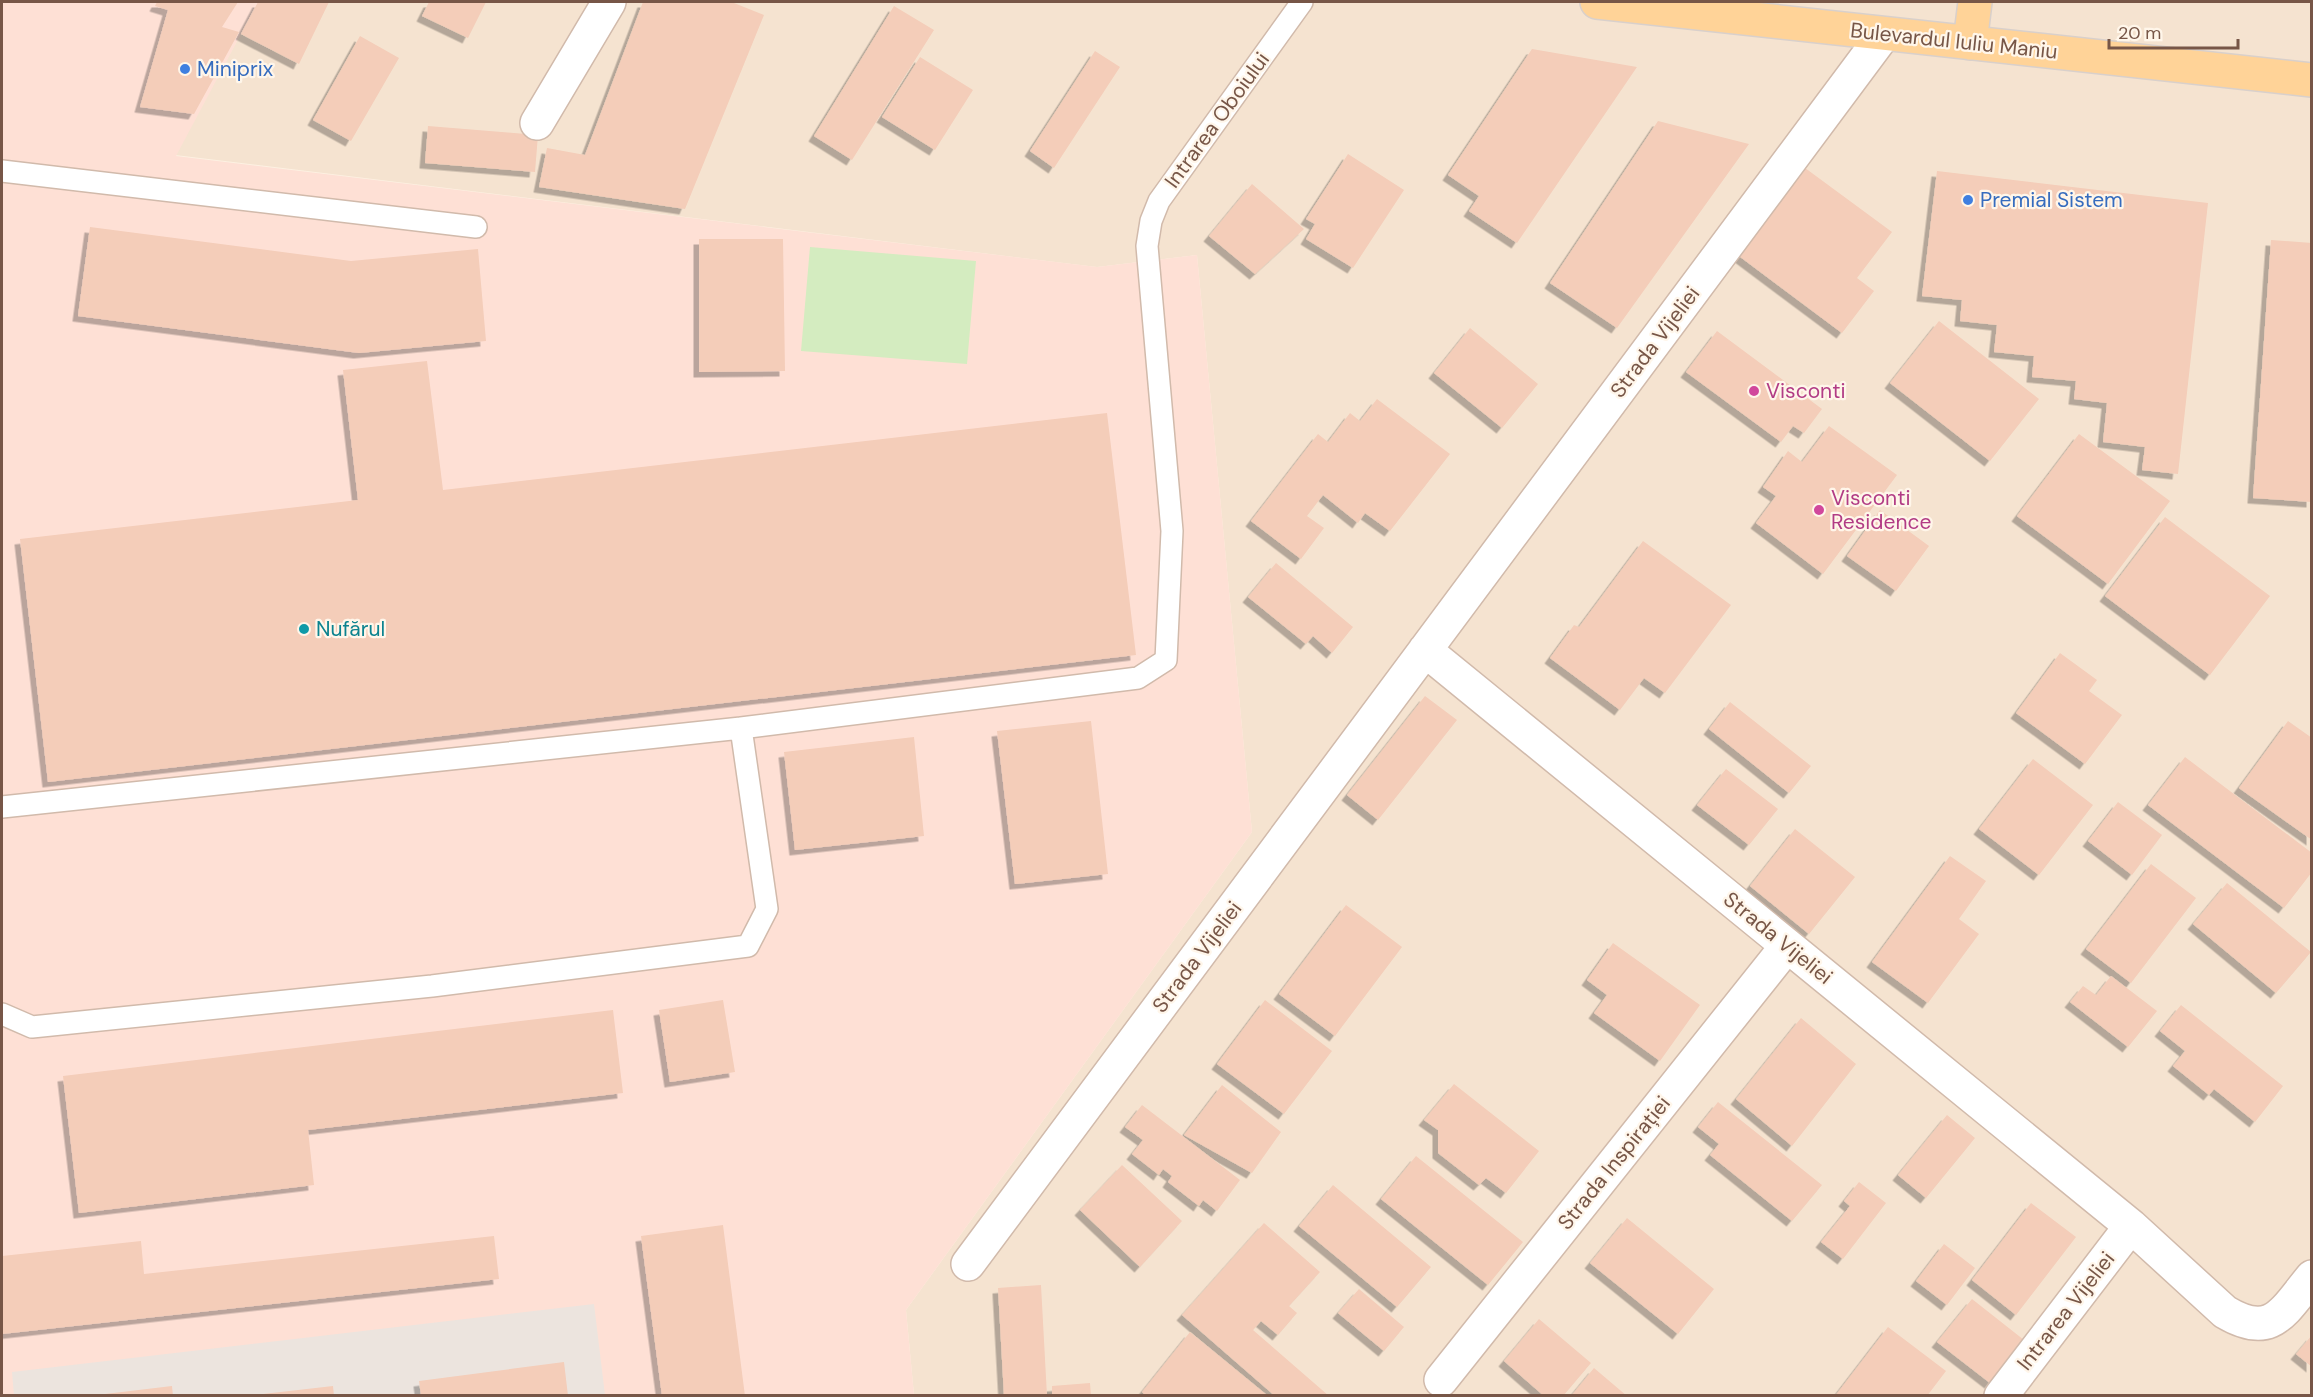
<svg xmlns="http://www.w3.org/2000/svg" width="2313" height="1397" viewBox="0 0 2313 1397" font-family="'DM Sans',sans-serif">
<style>
.residential{fill:#f5e3d0}
.commercial{fill:#fee0d5}
.industrial{fill:#ece4de}
.green{fill:#d4ecc0}
.building{fill:#f4cdb9;filter:url(#shadow)}
.lines{fill:none;stroke-linecap:round;stroke-linejoin:round}
.service-casing{stroke:#d1baab;stroke-width:24}
.minor-casing{stroke:#d1baab;stroke-width:36}
.primary-casing{stroke:#d9d0cb;stroke-width:36}
.service{stroke:#fff;stroke-width:21}
.minor{stroke:#fff;stroke-width:33}
.primary{stroke:#ffd398;stroke-width:33}
.shop-dot{fill:#3f7fe0;stroke:#fff6ea;stroke-width:2}
.hotel-dot{fill:#d1479c;stroke:#fff6ea;stroke-width:2}
.culture-dot{fill:#0f9aa8;stroke:#fff6ea;stroke-width:2}
.labels{text-anchor:middle;stroke-width:4.5;stroke-linejoin:round;paint-order:stroke}
.street-label{font-size:21px;fill:#775647;stroke:#fff6ea}
.shop-label{font-size:21px;fill:#366cbe;stroke:#fff6ea;text-anchor:start}
.hotel-label{font-size:21px;fill:#b23c85;stroke:#fff6ea;text-anchor:start}
.culture-label{font-size:21px;fill:#0d838f;stroke:#fff6ea;text-anchor:start}
</style>
<defs>
<filter id="shadow"><feDropShadow dx="-5.5" dy="5.5" stdDeviation="0" flood-color="#0004"/></filter>
</defs>
<rect width="100%" height="100%" fill="#fdf1e2"/>
<path class="residential" d="M 258,2 L 2311,2 L 2311,1395 L 914,1395 L 906,1310 L 1252,832 L 1197,255 L 1097,267 L 175,155 Z"/>
<path class="commercial" d="M 2,2 L 258,2 L 176,156 L 1097,267 L 1197,255 L 1252,832 L 906,1310 L 914,1395 L 2,1396 Z"/>
<path class="industrial" d="M 594,1304 L 605,1395 L 14,1396 L 12,1372 Z"/>
<path class="green" d="M 810,247 L 976,261 L 967,364 L 801,351 Z"/>
<path class="building" d="M 157,2 L 238,2 L 222,27 L 239,32 L 194,114 L 140,107 L 168,10 L 155,6 Z
M 258,2 L 329,2 L 299,64 L 241,34 Z
M 429,2 L 486,2 L 468,38 L 422,16 Z
M 643,2 L 718,2 L 734,3 L 764,15 L 685,209 L 539,187 L 547,148 L 585,155 Z
M 894,6 L 934,30 L 852,160 L 814,136 Z
M 360,36 L 399,58 L 351,141 L 313,120 Z
M 1532,49 L 1637,67 L 1517,243 L 1469,211 L 1479,196 L 1448,175 Z
M 1095,51 L 1120,67 L 1054,168 L 1030,151 Z
M 920,57 L 973,90 L 935,150 L 882,117 Z
M 1658,121 L 1749,144 L 1617,328 L 1550,283 Z
M 428,126 L 538,135 L 535,172 L 425,163 Z
M 1348,154 L 1404,190 L 1353,268 L 1306,239 L 1315,224 L 1306,219 Z
M 1801,165 L 1892,232 L 1857,278 L 1874,291 L 1842,333 L 1735,253 Z
M 1937,171 L 2208,203 L 2178,474 L 2142,470 L 2145,447 L 2103,442 L 2107,403 L 2074,399 L 2076,381 L 2032,377 L 2034,356 L 1994,352 L 1997,325 L 1960,321 L 1962,300 L 1922,296 Z
M 1252,184 L 1304,229 L 1255,274 L 1209,236 Z
M 90,227 L 351,261 L 478,249 L 486,341 L 359,353 L 78,316 Z
M 699,239 L 783,239 L 785,371 L 699,372 Z
M 2271,240 L 2312,243 L 2312,502 L 2253,498 Z
M 1939,321 L 2039,399 L 1990,461 L 1890,383 Z
M 1470,328 L 1538,384 L 1502,428 L 1434,373 Z
M 1717,331 L 1822,409 L 1804,433 L 1793,426 L 1781,442 L 1686,372 Z
M 427,361 L 443,490 L 1107,413 L 1136,655 L 48,782 L 20,539 L 358,500 L 343,370 Z
M 1377,399 L 1450,454 L 1390,531 L 1365,513 L 1358,523 L 1323,495 L 1307,516 L 1324,528 L 1301,559 L 1251,521 L 1318,434 L 1328,442 L 1350,413 L 1360,421 Z
M 1829,426 L 1897,475 L 1823,574 L 1756,523 L 1776,496 L 1763,487 L 1788,451 L 1802,462 Z
M 2079,434 L 2170,501 L 2108,584 L 2017,516 Z
M 1880,510 L 1929,546 L 1896,591 L 1847,556 Z
M 2165,517 L 2270,596 L 2210,675 L 2105,596 Z
M 1643,541 L 1731,605 L 1665,693 L 1644,678 L 1620,710 L 1550,658 L 1574,625 L 1579,627 Z
M 1276,563 L 1353,627 L 1332,653 L 1313,636 L 1306,644 L 1248,597 Z
M 2060,653 L 2097,680 L 2089,691 L 2122,715 L 2085,764 L 2016,713 Z
M 1425,696 L 1457,720 L 1378,820 L 1347,795 Z
M 1730,702 L 1811,766 L 1789,793 L 1709,729 Z
M 1091,721 L 1108,874 L 1015,884 L 997,731 Z
M 2288,721 L 2312,738 L 2312,840 L 2239,788 Z
M 914,737 L 924,836 L 795,850 L 784,752 Z
M 2185,757 L 2312,853 L 2312,872 L 2284,908 L 2148,805 Z
M 2033,759 L 2093,805 L 2039,875 L 1979,829 Z
M 1726,769 L 1778,809 L 1749,845 L 1697,805 Z
M 2118,802 L 2162,835 L 2132,875 L 2088,841 Z
M 1795,829 L 1855,877 L 1809,934 L 1750,886 Z
M 1950,856 L 1986,881 L 1959,919 L 1979,934 L 1928,1003 L 1872,962 Z
M 2151,864 L 2196,898 L 2131,983 L 2086,949 Z
M 2227,883 L 2311,952 L 2276,993 L 2193,924 Z
M 1346,905 L 1402,947 L 1335,1036 L 1279,994 Z
M 1613,943 L 1700,1005 L 1660,1061 L 1594,1013 L 1607,995 L 1587,980 Z
M 2111,976 L 2157,1011 L 2128,1047 L 2070,1002 L 2083,986 L 2096,995 Z
M 723,1000 L 735,1072 L 670,1082 L 659,1010 Z
M 1265,1000 L 1332,1051 L 1284,1114 L 1217,1064 Z
M 2181,1005 L 2283,1086 L 2255,1122 L 2214,1089 L 2209,1095 L 2173,1066 L 2185,1051 L 2160,1031 Z
M 613,1010 L 623,1093 L 308,1130 L 314,1185 L 79,1213 L 63,1076 Z
M 1801,1018 L 1856,1064 L 1792,1146 L 1736,1099 Z
M 1454,1084 L 1539,1151 L 1506,1193 L 1486,1178 L 1479,1185 L 1438,1153 L 1438,1130 L 1424,1120 Z
M 1222,1085 L 1281,1132 L 1252,1173 L 1184,1135 Z
M 1718,1102 L 1822,1185 L 1792,1221 L 1710,1155 L 1719,1144 L 1698,1127 Z
M 1142,1105 L 1240,1180 L 1217,1211 L 1203,1200 L 1199,1206 L 1168,1182 L 1172,1176 L 1163,1169 L 1159,1175 L 1132,1154 L 1143,1140 L 1125,1127 Z
M 1947,1115 L 1975,1138 L 1926,1198 L 1898,1175 Z
M 1416,1156 L 1523,1242 L 1488,1285 L 1381,1199 Z
M 1122,1165 L 1182,1221 L 1140,1267 L 1080,1210 Z
M 1859,1182 L 1886,1203 L 1843,1259 L 1821,1242 L 1850,1206 L 1844,1201 Z
M 1333,1185 L 1431,1267 L 1397,1307 L 1299,1226 Z
M 2031,1203 L 2076,1237 L 2016,1315 L 1972,1280 Z
M 1627,1218 L 1714,1289 L 1678,1334 L 1590,1263 Z
M 1264,1223 L 1320,1272 L 1289,1306 L 1297,1313 L 1278,1335 L 1261,1321 L 1253,1330 L 1329,1396 L 1275,1396 L 1182,1315 Z
M 723,1225 L 745,1396 L 662,1396 L 641,1236 Z
M 494,1236 L 499,1279 L 2,1334 L 2,1256 L 141,1241 L 144,1274 Z
M 1944,1244 L 1975,1268 L 1947,1305 L 1916,1281 Z
M 1041,1285 L 1047,1396 L 1004,1396 L 998,1288 Z
M 1359,1289 L 1404,1327 L 1384,1351 L 1338,1313 Z
M 1972,1299 L 2024,1340 L 1990,1383 L 1937,1342 Z
M 1539,1319 L 1591,1363 L 1563,1396 L 1544,1396 L 1504,1361 Z
M 1888,1327 L 1946,1371 L 1927,1396 L 1835,1396 Z
M 1190,1332 L 1268,1396 L 1146,1396 L 1142,1392 Z
M 2312,1335 L 2312,1367 L 2296,1354 Z
M 564,1362 L 568,1396 L 421,1396 L 419,1381 Z
M 1594,1368 L 1627,1396 L 1571,1396 Z
M 1090,1383 L 1091,1396 L 1052,1396 L 1052,1386 Z
M 172,1386 L 173,1396 L 105,1396 L 105,1394 Z
M 333,1386 L 334,1396 L 263,1396 L 263,1394 Z"/>
<g class="lines">
<g class="service-casing">
<path id="service" d="M 2,171 L 476,227
M 2,807 L 741,728 L 1138,678 L 1166,660 L 1172,531 L 1147,246 L 1151,221 L 1159,201 L 1302,2
M 2,1014 L 32,1027 L 432,986 L 748,946 L 767,909 L 741,728"/>
</g>
<g class="minor-casing">
<path id="minor" d="M 537,123 L 609,2
M 1425,650 L 2131,1226 L 2225,1312 C 2272,1340 2283,1312 2312,1277
M 968,1264 L 1884,34
M 1441,1380 L 1787,946
M 2001,1396 L 2131,1226"/>
</g>
<g class="primary-casing">
<path id="primary" d="M 1597,2 L 2312,80
M 1970,43 L 1975,2"/>
</g>
<use href="#service" class="service"/>
<use href="#minor" class="minor"/>
<use href="#primary" class="primary"/>
</g>
<g class="shop-dot">
<circle cx="185" cy="69" r="6"/>
<circle cx="1968" cy="200" r="6"/>
</g>
<g class="hotel-dot">
<circle cx="1754" cy="391" r="6"/>
<circle cx="1819" cy="510" r="6"/>
</g>
<circle class="culture-dot" cx="304" cy="629" r="6"/>
<g class="labels">
<g class="street-label">
<text transform="translate(1954 41) rotate(6)" y="7">Bulevardul Iuliu Maniu</text>
<text transform="translate(1217 120) rotate(-54)" y="7">Intrarea Oboiului</text>
<text transform="translate(1655 342) rotate(-53)" y="7">Strada Vijeliei</text>
<text transform="translate(1778 938) rotate(39)" y="7">Strada Vijeliei</text>
<text transform="translate(1197 957) rotate(-53)" y="7">Strada Vijeliei</text>
<text transform="translate(1614 1163) rotate(-51)" y="7">Strada Inspirației</text>
<text transform="translate(2066 1311) rotate(-52)" y="7">Intrarea Vijeliei</text>
</g>
<g class="shop-label">
<text x="197" y="76">Miniprix</text>
<text x="1980" y="207">Premial Sistem</text>
</g>
<g class="hotel-label">
<text x="1766" y="398">Visconti</text>
<text x="1831" y="505">Visconti<tspan x="1831" dy="24">Residence</tspan></text>
</g>
<g class="culture-label">
<text x="316" y="636">Nufărul</text>
</g>
</g>
<rect width="2313" height="1397" fill="none" stroke="#775647" stroke-width="6"/>
<path d="M2109 39v9h129v-9" fill="none" stroke="#775647" stroke-width="3"/>
<text x="2118" y="39" font-size="18" fill="#775647" stroke="#fff6ea" stroke-width="4.5" paint-order="stroke">20 m</text>
</svg>
